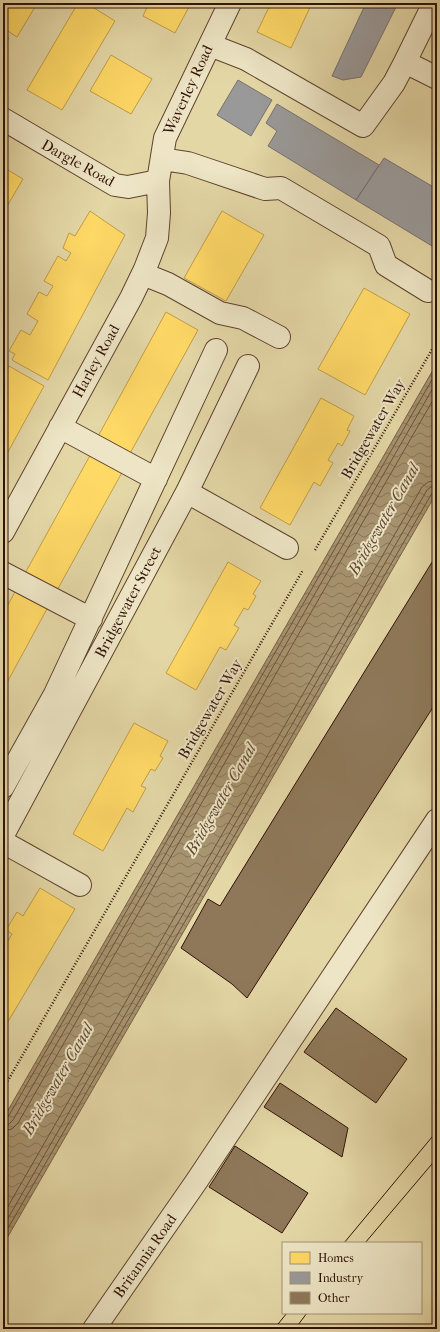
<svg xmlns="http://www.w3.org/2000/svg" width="440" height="1332" viewBox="0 0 440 1332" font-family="'IM FELL French Canon',serif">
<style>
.water{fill:url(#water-waves);stroke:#786046}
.homes{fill:#ffd966;stroke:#c19d49}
.industry{fill:#999;stroke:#7a706d}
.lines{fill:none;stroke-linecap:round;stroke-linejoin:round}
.shore{stroke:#6c533b;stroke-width:1}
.building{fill:#8e7859;stroke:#311206}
.minor-casing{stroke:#5e432e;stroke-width:24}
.path{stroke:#311206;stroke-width:2.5;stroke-dasharray:1 2;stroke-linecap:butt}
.minor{stroke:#ede5c5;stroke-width:22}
.tram{stroke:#311206;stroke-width:1}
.labels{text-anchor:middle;stroke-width:4;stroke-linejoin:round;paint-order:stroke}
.street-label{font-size:15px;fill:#311206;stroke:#ede5c5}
.water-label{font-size:16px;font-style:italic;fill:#604630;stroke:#ede5c5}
</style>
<defs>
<pattern id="water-waves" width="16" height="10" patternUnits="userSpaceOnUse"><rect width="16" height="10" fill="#a79470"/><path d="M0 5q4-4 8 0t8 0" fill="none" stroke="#89775a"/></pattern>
</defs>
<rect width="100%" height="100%" fill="#e4d7a6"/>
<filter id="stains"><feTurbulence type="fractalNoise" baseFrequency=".005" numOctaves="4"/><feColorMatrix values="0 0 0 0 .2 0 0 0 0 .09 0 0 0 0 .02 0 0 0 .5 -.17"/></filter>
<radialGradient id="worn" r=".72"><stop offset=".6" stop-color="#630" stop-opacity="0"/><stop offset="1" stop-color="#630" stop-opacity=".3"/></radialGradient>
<path class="water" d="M 437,363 L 437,492 L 3,1245 L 3,1119 Z"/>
<path class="homes" d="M 7,3 L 30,3 L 35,7 L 17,37 L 3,28 L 3,9 Z
M 78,3 L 86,3 L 115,21 L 62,110 L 27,90 Z
M 149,3 L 191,3 L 175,33 L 143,16 Z
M 271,3 L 312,3 L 291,48 L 257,32 Z
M 3,34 L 9,38 L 3,48 Z
M 111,55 L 152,79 L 131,114 L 90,91 Z
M 3,167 L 23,179 L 3,213 Z
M 90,211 L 125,235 L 48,380 L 12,360 L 15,354 L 9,351 L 21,330 L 30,335 L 38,321 L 27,314 L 39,292 L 47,296 L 53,286 L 44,281 L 58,256 L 66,261 L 71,253 L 63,248 L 69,233 L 75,236 Z
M 222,211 L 264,235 L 226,301 L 184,278 Z
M 364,288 L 410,314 L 365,395 L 318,369 Z
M 166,312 L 198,330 L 128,457 L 96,440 Z
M 9,366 L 44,386 L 3,461 L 3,372 L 5,373 Z
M 321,398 L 354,416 L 347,430 L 350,431 L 342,446 L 338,443 L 328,460 L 333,463 L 320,486 L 314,482 L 290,525 L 260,508 Z
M 93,450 L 125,467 L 55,594 L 23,577 Z
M 228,562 L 261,581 L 253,594 L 256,596 L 248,610 L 244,608 L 234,625 L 239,628 L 226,650 L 220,647 L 196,690 L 166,673 Z
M 16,590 L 48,607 L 3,690 L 3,614 Z
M 134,723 L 168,741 L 160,756 L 163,758 L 155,771 L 151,769 L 141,786 L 146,788 L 133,812 L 127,808 L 103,851 L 73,834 Z
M 40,888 L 75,909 L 3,1030 L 3,949 L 12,934 L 6,930 L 17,912 L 23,916 Z"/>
<path class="industry" d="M 366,3 L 398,3 L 361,77 L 343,80 L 332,76 Z
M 238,80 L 272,100 L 251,136 L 217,115 Z
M 277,104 L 379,165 L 356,200 L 268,146 L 277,131 L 266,123 Z
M 384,158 L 437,189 L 437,249 L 356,200 Z"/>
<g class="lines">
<path class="shore" d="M 3,1120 L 8,1117 L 437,371
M 3,1125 L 9,1124 L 13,1120 L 437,381
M 3,1131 L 12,1129 L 18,1123 L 437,393
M 3,1215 L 422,487 L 428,482 L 437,480
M 3,1227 L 427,490 L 431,487 L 437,486
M 3,1237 L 432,493 L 437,491"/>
</g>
<path class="building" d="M 437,554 L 437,701 L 247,998 L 232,984 L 181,948 L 208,899 L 220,906 Z
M 336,1008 L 407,1059 L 376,1103 L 304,1052 Z
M 280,1083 L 348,1128 L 342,1157 L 264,1107 Z
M 235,1146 L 308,1193 L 282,1233 L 209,1187 Z"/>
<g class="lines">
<g class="minor-casing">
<path id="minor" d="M 434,3 L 405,62 L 437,78
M 210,45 L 246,59 L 363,126 L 394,83 L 405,62
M 3,119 L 115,185 L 128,187 L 158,181
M 162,159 L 188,163 L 265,189 L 281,188 L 379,246 L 386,265 L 428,291
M 143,274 L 168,284 L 220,313 L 243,318 L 279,337
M 60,427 L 156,479
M 187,492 L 287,548
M 3,532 L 131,298 L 145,269 L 157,238 L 159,213 L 158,181 L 165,138 L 230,3
M 3,573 L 91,619
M 3,787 L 55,694 L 216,350
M 3,835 L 187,492 L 248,366
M 3,842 L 80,885
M 94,1329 L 196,1182 L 437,820"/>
</g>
<path class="path" d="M 315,550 L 437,341
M 3,1089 L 303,570"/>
<use href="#minor" class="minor"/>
<path class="tram" d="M 344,1243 L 437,1131
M 365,1243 L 437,1158
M 274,1329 L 287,1313
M 295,1329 L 307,1313"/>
</g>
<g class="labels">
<g class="street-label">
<text transform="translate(188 90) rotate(-65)" y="5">Waverley Road</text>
<text transform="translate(78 163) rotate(29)" y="5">Dargle Road</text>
<text transform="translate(96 361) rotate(-61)" y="5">Harley Road</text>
<text transform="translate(373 429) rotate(-60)" y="5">Bridgewater Way</text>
<text transform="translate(128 602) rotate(-62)" y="5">Bridgewater Street</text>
<text transform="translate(210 709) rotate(-60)" y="5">Bridgewater Way</text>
<text transform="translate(145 1256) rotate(-55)" y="5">Britannia Road</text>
</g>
<g class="water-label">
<text transform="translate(383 519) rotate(-60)" y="6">Bridgewater Canal</text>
<text transform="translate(220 799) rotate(-60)" y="6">Bridgewater Canal</text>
<text transform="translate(57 1079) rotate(-60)" y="6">Bridgewater Canal</text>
</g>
</g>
<rect width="440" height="1332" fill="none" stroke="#e4d7a6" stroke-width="16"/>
<rect x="4" y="4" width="432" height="1324" fill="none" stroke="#311206" stroke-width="2"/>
<rect x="8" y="8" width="424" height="1316" fill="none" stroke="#311206"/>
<rect x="282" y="1242" width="140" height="72" fill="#ede5c5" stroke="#a29179"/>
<rect x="290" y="1252" width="20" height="12" fill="#ffd966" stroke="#a29179"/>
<text x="318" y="1262" font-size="12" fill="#311206">Homes</text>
<rect x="290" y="1272" width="20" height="12" fill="#999999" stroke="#a29179"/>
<text x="318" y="1282" font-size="12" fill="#311206">Industry</text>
<rect x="290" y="1292" width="20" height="12" fill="#8e7859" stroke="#a29179"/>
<text x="318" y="1302" font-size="12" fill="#311206">Other</text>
<rect width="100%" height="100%" filter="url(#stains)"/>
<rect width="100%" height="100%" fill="url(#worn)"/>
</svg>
